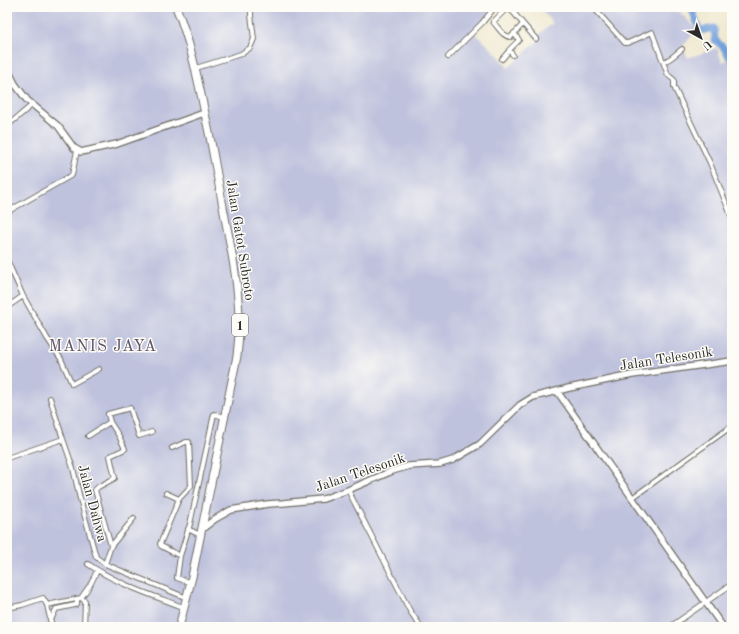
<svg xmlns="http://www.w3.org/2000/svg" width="739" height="634" viewBox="0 0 739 634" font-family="'Old Standard TT',serif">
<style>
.industrial{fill:#bfc2dd}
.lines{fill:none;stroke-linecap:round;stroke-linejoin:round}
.river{stroke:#73a1dc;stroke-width:7}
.street-casing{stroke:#706e65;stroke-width:6}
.secondary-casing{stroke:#706e65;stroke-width:8}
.highway-casing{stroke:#706e65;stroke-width:9}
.street{stroke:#fff;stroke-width:4}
.secondary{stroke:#fff;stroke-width:5.5}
.highway{stroke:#fff;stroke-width:7}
.labels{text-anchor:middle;stroke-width:3;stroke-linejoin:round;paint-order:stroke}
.shield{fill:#fdfcf7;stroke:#6a6a68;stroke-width:1}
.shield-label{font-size:13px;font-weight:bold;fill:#2b2b2b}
.street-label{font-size:14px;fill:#2b2b2b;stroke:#fdfcf7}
.quarter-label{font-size:16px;letter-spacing:1px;fill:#5e5267;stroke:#fdfcf7}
</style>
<rect width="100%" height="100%" fill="#fdfcf7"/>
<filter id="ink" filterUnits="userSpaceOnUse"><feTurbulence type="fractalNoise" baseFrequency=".025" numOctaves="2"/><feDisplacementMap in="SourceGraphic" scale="8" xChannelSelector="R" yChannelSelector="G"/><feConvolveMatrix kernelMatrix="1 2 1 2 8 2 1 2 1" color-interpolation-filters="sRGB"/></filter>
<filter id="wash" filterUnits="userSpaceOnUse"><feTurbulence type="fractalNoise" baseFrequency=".012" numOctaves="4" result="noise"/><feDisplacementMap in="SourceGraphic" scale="16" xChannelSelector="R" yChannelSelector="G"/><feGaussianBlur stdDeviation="0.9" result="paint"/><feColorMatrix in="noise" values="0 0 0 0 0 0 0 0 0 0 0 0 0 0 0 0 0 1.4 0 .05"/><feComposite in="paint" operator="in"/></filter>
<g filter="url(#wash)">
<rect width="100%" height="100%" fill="#f0e9d0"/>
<path class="industrial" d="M 7,7 L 495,7 L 474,32 L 499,56 L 508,68 L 539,40 L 537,36 L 553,23 L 539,7 L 675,7 L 697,30 L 682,47 L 688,58 L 717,48 L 722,62 L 732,59 L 732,627 L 7,627 Z"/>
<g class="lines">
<path class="river" d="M 691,7 L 700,31 L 714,28 L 715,40 L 724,48 L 729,57 L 732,56"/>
</g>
</g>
<g filter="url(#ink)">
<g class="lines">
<g class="street-casing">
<path id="street" d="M 505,7 L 513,12 L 522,7
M 593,7 L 625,43 L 628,43 L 652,32 L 668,75 L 674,80 L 674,87 L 710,163 L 732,218
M 507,8 L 493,22 C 499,28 503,37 511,37 L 523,24
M 513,12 L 536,39
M 513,55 L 509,50 L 519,40 L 514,33
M 448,57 L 482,23 L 495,7
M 502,59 L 509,51
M 664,62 L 671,58 L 682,49
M 196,68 L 241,54 L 250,48 L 254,39 L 251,15 L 251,7
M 7,126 L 32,105
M 7,212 L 72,175 L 77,151
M 7,260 L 23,296 L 47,338 L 61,359 L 72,384 L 99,369
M 7,307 L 23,296
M 50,398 L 63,439
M 110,422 L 108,414 L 130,408 L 139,436 L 152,432
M 88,436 L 110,422 L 119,436 L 125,449 L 110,456 L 115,478 L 98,487 L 95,490 L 111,546
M 172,448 L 186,442 L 189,442 L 191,486 L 179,499 L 160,544 L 161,546 L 180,556
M 7,458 L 63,439 L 73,468 L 80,499 L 96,557 L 105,564 L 187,598
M 348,490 L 410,611 L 421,627
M 166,493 L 179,499
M 632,498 L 732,426
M 188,529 L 200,535
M 88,564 C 117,584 152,595 185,608
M 105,564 L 111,546 L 134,518
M 191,583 L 177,578 L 180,556 L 190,524 L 214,414 L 224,417
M 81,598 L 90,585 L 97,571
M 47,605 L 81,598 L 85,601 L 84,627
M 7,608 L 22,605 L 43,598 L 47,605 L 52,627
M 50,620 L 52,618 L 56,609 L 75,605 L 77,604 L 77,599
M 670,627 L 732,584"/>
</g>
<g class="secondary-casing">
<path id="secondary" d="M 7,68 L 15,84 L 27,100 L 58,126 L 74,148 L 81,152 L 117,144 L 204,113
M 557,391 L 723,627
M 202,529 L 215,519 L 231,510 L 268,504 L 283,503 L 323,499 L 348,490 L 392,471 L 409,466 L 440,464 L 453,460 L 480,444 L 520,405 L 533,397 L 569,388 L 632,375 L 732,361"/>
</g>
<g class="highway-casing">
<path id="highway" d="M 176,7 C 194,50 201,97 211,142 C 216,169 221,196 226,223 C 235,267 243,312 237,356 L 192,577 L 179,627"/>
</g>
<use href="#street" class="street"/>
<use href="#secondary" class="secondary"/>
<use href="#highway" class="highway"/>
</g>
</g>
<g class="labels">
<rect class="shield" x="232" y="314" width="16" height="22" rx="3"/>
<g class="shield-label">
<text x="240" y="330">1</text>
</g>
<g class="street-label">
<text transform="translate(241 240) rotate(81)" y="5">Jalan Gatot Subroto</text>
<text transform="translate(666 358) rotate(-9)" y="5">Jalan Telesonik</text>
<text transform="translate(360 472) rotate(-19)" y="5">Jalan Telesonik</text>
<text transform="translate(93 503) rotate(75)" y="5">Jalan Dahwa</text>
</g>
<g class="quarter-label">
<text x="103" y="351">MANIS JAYA</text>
</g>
</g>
<rect width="739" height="634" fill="none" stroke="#fdfcf7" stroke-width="24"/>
<g transform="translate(701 38) rotate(140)" stroke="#fdfcf7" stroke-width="3" paint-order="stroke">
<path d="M0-3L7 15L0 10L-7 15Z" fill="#2b2b2b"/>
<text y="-6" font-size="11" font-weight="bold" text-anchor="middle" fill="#2b2b2b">U</text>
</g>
</svg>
